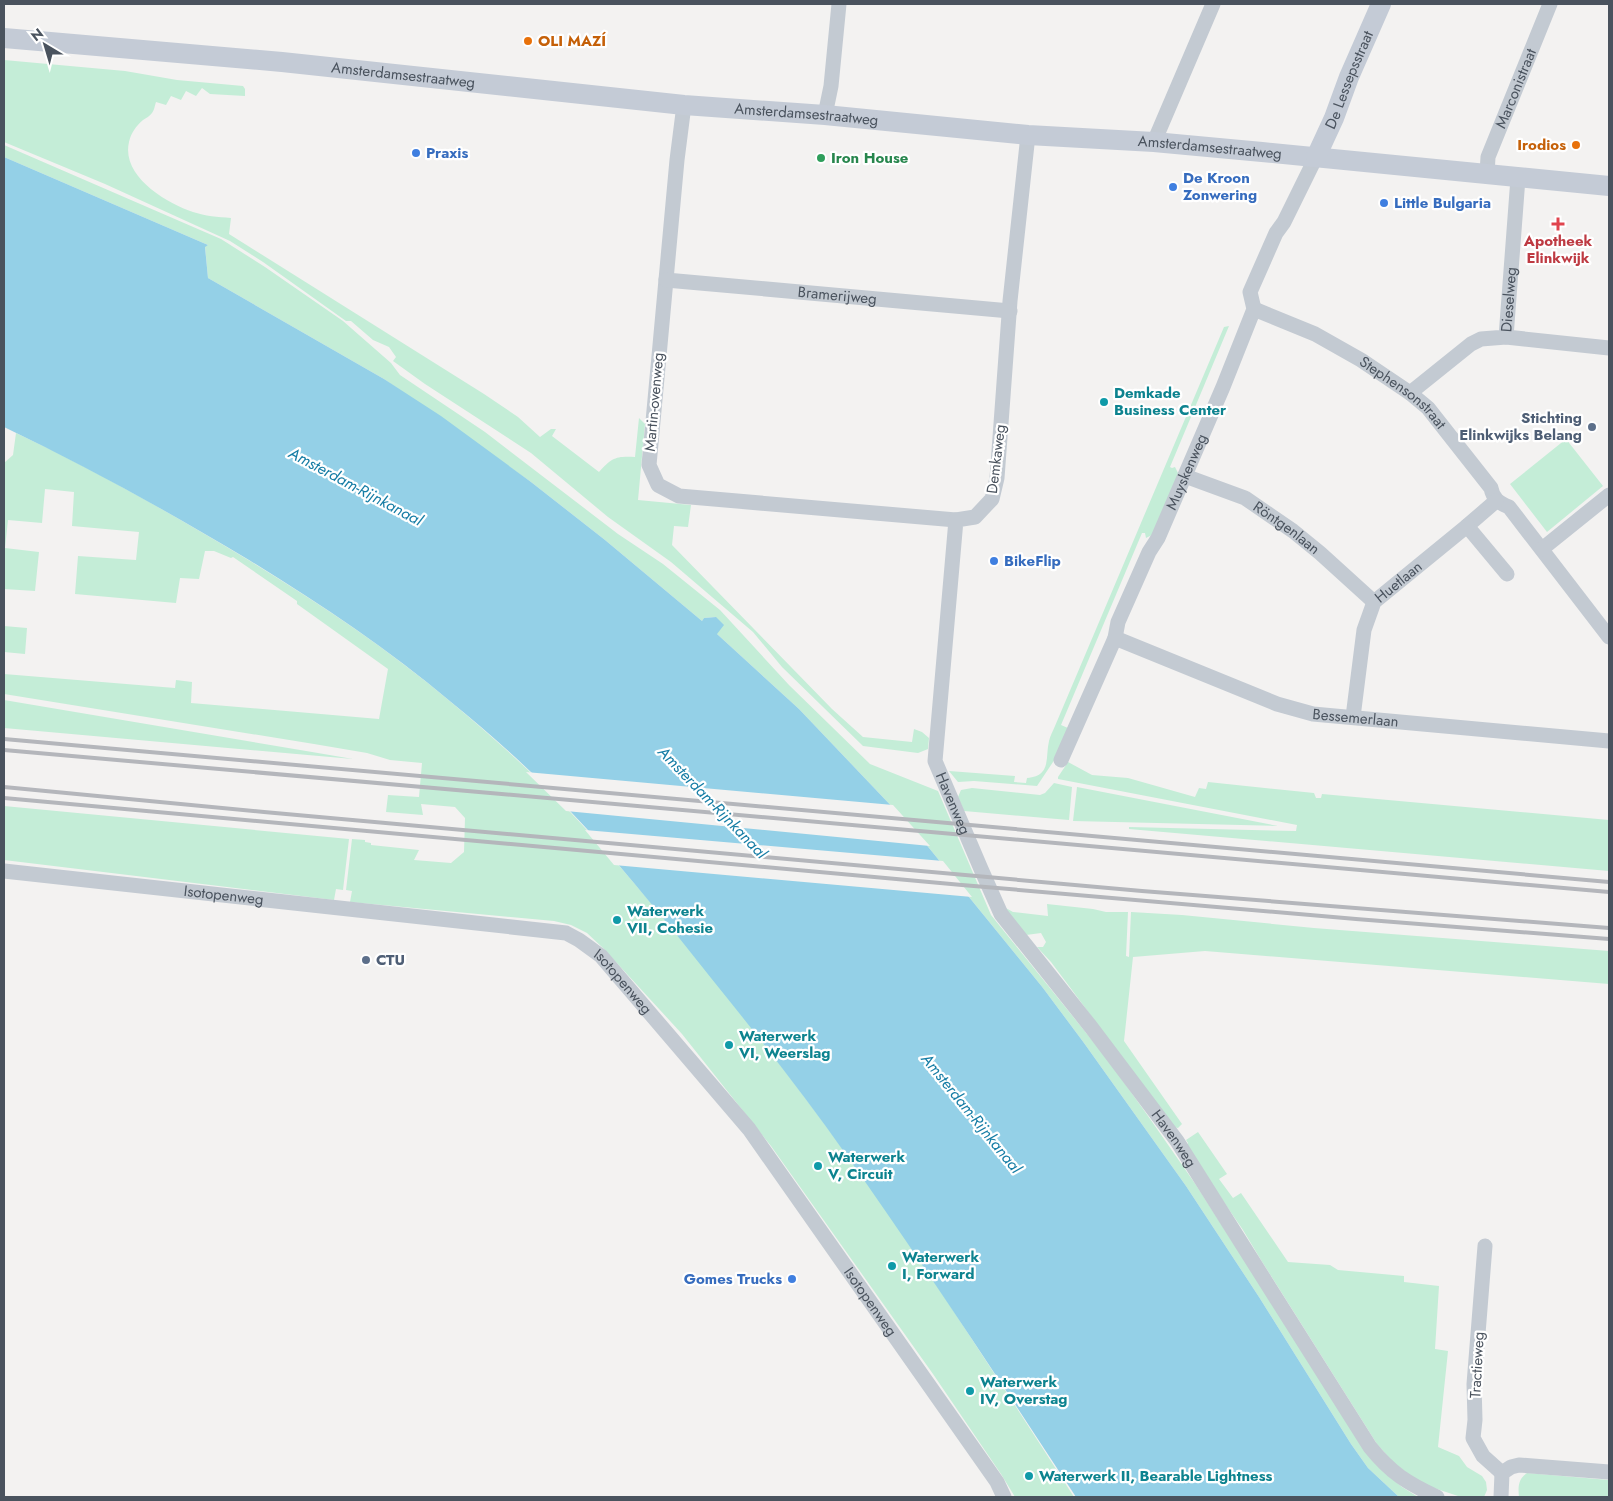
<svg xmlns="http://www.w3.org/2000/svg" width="1613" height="1501" viewBox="0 0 1613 1501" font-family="Jost,sans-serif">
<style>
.green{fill:#c4edd7}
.water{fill:#94d0e7}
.pier{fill:#f3f2f1}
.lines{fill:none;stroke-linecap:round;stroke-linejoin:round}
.street{stroke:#c3cad2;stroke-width:15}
.secondary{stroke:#c4cbd6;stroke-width:20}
.rail{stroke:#b4b6bb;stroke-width:4}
.food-dot{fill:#e8710a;stroke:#fff;stroke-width:2}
.shop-dot{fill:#3f7fe0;stroke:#fff;stroke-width:2}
.leisure-dot{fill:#2e9e5b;stroke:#fff;stroke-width:2}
.health-dot{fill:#e0444e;stroke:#fff;stroke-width:2}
.culture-dot{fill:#0f9aa8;stroke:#fff;stroke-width:2}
.service-dot{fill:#5c6f8a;stroke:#fff;stroke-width:2}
.labels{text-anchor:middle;stroke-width:4.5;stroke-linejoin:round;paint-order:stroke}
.food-label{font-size:15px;font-weight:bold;fill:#c56008;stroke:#fff;text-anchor:start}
.street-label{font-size:15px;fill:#4a535e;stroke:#fff}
.shop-label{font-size:15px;font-weight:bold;fill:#366cbe;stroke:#fff;text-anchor:start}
.leisure-label{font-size:15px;font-weight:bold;fill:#27864d;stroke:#fff;text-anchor:start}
.health-label{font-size:15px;font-weight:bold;fill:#be3a42;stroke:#fff}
.culture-label{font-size:15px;font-weight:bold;fill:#0d838f;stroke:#fff;text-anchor:start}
.service-label{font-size:15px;font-weight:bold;fill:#4e5e75;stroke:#fff;text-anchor:end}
.water-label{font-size:16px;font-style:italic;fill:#167da5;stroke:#fff}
</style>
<rect width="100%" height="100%" fill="#f3f2f1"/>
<path class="green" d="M 4,60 L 125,71 L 177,80 L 243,86 L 245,89 L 245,96 L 210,94 L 202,88 L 196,96 L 186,91 L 181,100 L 171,96 L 166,105 L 156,102 C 155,105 154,111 152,113 C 150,116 146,118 143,120 C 136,126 131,133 129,142 C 121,176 166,203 193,212 C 205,216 218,217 231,218 L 229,234 L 484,394 L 518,417 L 540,437 L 551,429 L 556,429 L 552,436 L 599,472 C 612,458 615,456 635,457 L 639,418 L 645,424 L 638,500 L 691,505 L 688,527 L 674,526 L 672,545 L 832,709 L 863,737 L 912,742 L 914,729 L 922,732 L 929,738 L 928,749 L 918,753 L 863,746 L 782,667 L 753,632 L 671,562 L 608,517 L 531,453 L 425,384 L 393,361 L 396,357 L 389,347 L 373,340 L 351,321 L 346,321 L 263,262 L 230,241 L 105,184 L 4,142 Z
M 4,145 L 221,239 L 265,267 L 343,321 L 391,363 L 400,375 L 485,432 L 618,534 L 663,564 L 720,610 L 789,685 L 870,764 L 938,791 L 991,915 L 1108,1060 L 1148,1116 L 1196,1185 L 1230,1238 L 1389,1476 L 1402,1487 L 1418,1497 L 1399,1497 L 1368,1468 L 1351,1444 L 1259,1297 L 1186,1186 L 1084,1043 L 1043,988 L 916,832 L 799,709 L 717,634 L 715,617 L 704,618 L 702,621 L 605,540 L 531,482 L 384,379 L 208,278 L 205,246 L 208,245 L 4,157 Z
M 1229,326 L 1170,467 L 1172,468 L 1175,467 L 1179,475 L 1154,534 L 1146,538 L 1145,533 L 1142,533 L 1061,725 L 1068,728 L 1057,756 L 1037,786 L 974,781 L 958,782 L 949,771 L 1015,776 L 1014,782 L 1026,783 L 1027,778 C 1052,776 1045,757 1049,741 C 1050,736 1053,731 1055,726 L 1224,327 Z
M 16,433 C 95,470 170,513 245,558 C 317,602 387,648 452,703 C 499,742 545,784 586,829 C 630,876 670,926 710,975 C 787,1071 860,1170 928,1272 C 977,1347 1026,1422 1074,1497 L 1015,1497 L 1001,1474 L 933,1374 L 771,1146 L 682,1034 L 604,949 L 587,933 L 571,925 L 554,921 L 350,902 L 352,891 L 346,890 L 352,839 L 365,840 L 365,842 L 371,843 L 371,845 L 419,850 L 414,860 L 451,863 L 464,852 L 465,818 L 455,807 L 421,804 L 423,815 L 386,812 L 388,795 L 419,797 L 422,763 L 390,760 L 367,753 L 314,744 L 4,694 L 4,674 L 175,688 L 176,680 L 192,682 L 191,703 L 379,719 L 388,669 L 297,604 L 297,601 L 233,557 L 231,558 L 214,551 L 205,551 L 199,579 L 180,578 L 176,603 L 75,594 L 78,556 L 136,560 L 139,532 L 72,526 L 74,492 L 45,489 L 42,523 L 8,520 L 5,548 L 39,552 L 35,591 L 4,589 L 4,463 L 13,455 Z
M 1566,439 L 1603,486 L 1547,532 L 1510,484 Z
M 4,626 L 27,628 L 25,654 L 4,652 Z
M 4,700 L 312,752 L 353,759 L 4,728 Z
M 1068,762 L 1092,775 L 1128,778 L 1195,797 L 1199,788 L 1206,789 L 1208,782 L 1314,793 L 1316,798 L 1321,798 L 1322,794 L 1609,820 L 1609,871 L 1129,829 L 1129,827 L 1296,831 L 1297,825 L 1058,779 L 1058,777 Z
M 1054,783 L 1072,787 L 1069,820 L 964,811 L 958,797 L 961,790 L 972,788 L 1040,795 L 1045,793 Z
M 1077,787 L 1278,826 L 1073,821 Z
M 4,806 L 349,839 L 343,890 L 336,889 L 334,900 L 4,860 Z
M 1047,904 L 1093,909 L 1106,912 L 1128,912 L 1126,956 L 1129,957 L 1131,912 L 1182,915 L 1314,928 L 1609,951 L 1609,984 L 1205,951 L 1133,957 L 1124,1041 L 1182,1124 L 1178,1128 L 1173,1127 L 1072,990 L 1051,962 L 1037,947 L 1043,947 L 1046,942 L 1041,933 L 1026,935 L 1004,907 L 1013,912 L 1048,916 Z
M 1198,1132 L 1227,1174 L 1219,1179 L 1233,1198 L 1241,1193 L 1288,1262 L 1330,1265 L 1338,1270 L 1404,1276 L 1404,1282 L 1439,1286 L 1435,1349 L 1448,1351 L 1438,1447 L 1459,1456 L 1467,1467 L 1482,1476 L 1486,1482 L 1487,1490 L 1484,1497 L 1461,1497 L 1431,1487 L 1412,1477 L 1393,1462 L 1377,1444 L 1261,1260 L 1243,1230 L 1186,1147 L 1188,1143 L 1186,1140 Z
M 1527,1473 L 1609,1480 L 1609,1497 L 1519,1497 C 1518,1487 1518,1479 1527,1473 Z"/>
<path class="water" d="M 4,157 L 208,245 L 205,247 L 208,278 L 384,379 L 441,416 L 531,482 L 605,540 L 702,621 L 704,618 L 716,617 L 724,625 L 717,634 L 799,709 L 916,832 L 1043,988 L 1084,1043 L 1186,1186 L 1259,1297 L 1351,1444 L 1368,1468 L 1399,1497 L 1076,1497 C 1001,1383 926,1268 847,1156 C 804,1095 758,1036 711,978 C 671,927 630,877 587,829 C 546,784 499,741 451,702 C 388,649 319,603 249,560 C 169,512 88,467 4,427 Z"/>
<path class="pier" d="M 526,772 L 893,805 L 930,846 L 566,811 Z
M 585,830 L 943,861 L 972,897 L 614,865 Z"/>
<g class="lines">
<g class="street">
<path d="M 684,105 L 677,160 L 649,465 L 658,485 L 679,496 L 956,520"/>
<path d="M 825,115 L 831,86 L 839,4"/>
<path id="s1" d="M 1028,135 L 1010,301 L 997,478 L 992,499 L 975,517 L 956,520 L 935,761 L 981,869 L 1001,914 L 1091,1027 L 1177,1141 L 1370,1447 C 1391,1473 1407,1483 1437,1497"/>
<path d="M 1154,142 L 1213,4"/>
<path id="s2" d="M 1487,174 L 1488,157 L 1550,4"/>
<path id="s3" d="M 666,280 L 1010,311"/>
<path id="s4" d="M 1254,309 L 1315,334 L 1361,360 L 1410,393 L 1428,408 L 1491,488 C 1493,499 1499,503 1509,507 L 1609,637"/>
<path d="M 1506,337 L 1609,348"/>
<path id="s5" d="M 1410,393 L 1471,344 L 1481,339 L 1506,337 L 1518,178"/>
<path id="s6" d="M 1185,476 L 1245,498 L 1293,531 L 1320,553 L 1374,602"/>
<path d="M 1496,501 L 1467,526 L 1507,574"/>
<path d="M 1542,549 L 1609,495"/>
<path id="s7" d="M 1115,638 L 1277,704 L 1313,714 L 1609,741"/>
<path id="s8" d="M 1353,717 L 1364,630 L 1374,602 L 1467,526"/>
<path id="s9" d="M 1061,760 L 1115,638 L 1118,622 L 1149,552 L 1158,538 L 1223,387 L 1254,309 L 1250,292 L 1276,233 L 1284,222 L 1316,157"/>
<path id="s10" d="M 4,871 L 566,933 L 579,940 L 601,956 L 749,1129 L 997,1482 L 1004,1497"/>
<path d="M 1485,1246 L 1474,1384 L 1475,1420 L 1473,1438 L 1483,1456 L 1502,1473"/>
<path d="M 1501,1497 L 1502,1473 L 1511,1467 L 1519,1465 L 1609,1472"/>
</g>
<g class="secondary">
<path id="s11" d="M 4,38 L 282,62 L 684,105 L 825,115 L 1028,135 L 1154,142 L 1262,152 L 1609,186"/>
<path id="s12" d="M 1316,157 L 1334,118 L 1349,77 L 1381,4"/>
</g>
<path class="rail" d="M 4,739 L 1609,882
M 4,750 L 1609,892
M 4,787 L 264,812 L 1142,891 L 1609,928
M 4,798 L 962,885 L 1356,919 L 1609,939"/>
</g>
<g class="food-dot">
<circle cx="528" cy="41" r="5"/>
<circle cx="1576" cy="145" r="5"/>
</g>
<g class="shop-dot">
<circle cx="416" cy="153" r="5"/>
<circle cx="1173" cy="187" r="5"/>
<circle cx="1384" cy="203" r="5"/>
<circle cx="994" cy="561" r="5"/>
<circle cx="792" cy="1279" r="5"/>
</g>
<circle class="leisure-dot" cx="821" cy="158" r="5"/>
<path class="health-dot" d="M1555.5 216.5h5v5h5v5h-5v5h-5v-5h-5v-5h5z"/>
<g class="culture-dot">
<circle cx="1104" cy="402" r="5"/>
<circle cx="617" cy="920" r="5"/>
<circle cx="729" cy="1045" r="5"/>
<circle cx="818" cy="1166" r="5"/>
<circle cx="892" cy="1266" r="5"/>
<circle cx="970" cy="1391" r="5"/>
<circle cx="1029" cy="1476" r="5"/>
</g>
<g class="service-dot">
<circle cx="1592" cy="427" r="5"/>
<circle cx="366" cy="960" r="5"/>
</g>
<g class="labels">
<g class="food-label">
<text x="538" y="46">OLI MAZÍ</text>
<text x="1566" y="150" text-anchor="end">Irodios</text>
</g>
<g class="street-label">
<text dy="5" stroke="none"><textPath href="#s11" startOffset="401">Amsterdamsestraatweg</textPath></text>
<text dy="5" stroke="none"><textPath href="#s12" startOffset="84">De Lessepsstraat</textPath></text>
<text dy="5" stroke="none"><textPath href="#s2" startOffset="91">Marconistraat</textPath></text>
<text dy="5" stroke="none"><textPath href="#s11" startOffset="806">Amsterdamsestraatweg</textPath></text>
<text dy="5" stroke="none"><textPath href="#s11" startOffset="1211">Amsterdamsestraatweg</textPath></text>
<text dy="5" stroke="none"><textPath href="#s3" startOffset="172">Bramerijweg</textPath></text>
<text dy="5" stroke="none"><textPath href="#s5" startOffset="152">Dieselweg</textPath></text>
<text dy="5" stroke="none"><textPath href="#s4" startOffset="172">Stephensonstraat</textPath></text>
<text transform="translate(654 402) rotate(-85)" y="5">Martin-ovenweg</text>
<text transform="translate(996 459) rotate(-83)" y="5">Demkaweg</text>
<text dy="5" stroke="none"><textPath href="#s9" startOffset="315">Muyskenweg</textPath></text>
<text dy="5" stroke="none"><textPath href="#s6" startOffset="115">Röntgenlaan</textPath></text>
<text dy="5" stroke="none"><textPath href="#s8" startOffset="149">Huetlaan</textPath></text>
<text dy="5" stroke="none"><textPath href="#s7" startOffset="255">Bessemerlaan</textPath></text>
<text dy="5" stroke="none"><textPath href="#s1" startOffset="698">Havenweg</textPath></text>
<text dy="5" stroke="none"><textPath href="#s10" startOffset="221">Isotopenweg</textPath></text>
<text dy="5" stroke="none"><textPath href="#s10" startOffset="641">Isotopenweg</textPath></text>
<text dy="5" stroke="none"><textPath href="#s1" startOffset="1102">Havenweg</textPath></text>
<text dy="5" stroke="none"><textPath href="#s10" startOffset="1046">Isotopenweg</textPath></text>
<text transform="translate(1477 1365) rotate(-87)" y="5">Tractieweg</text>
</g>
<g class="shop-label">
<text x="426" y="158">Praxis</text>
<text x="1183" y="183">De Kroon<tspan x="1183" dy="17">Zonwering</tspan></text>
<text x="1394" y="208">Little Bulgaria</text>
<text x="1004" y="566">BikeFlip</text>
<text x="782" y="1284" text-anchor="end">Gomes Trucks</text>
</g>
<g class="leisure-label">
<text x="831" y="163">Iron House</text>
</g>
<g class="health-label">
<text x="1558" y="246">Apotheek<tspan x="1558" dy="17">Elinkwijk</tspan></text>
</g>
<g class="culture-label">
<text x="1114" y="398">Demkade<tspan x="1114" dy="17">Business Center</tspan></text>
<text x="627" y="916">Waterwerk<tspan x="627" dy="17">VII, Cohesie</tspan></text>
<text x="739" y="1041">Waterwerk<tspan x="739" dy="17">VI, Weerslag</tspan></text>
<text x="828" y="1162">Waterwerk<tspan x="828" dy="17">V, Circuit</tspan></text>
<text x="902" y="1262">Waterwerk<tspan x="902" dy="17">I, Forward</tspan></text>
<text x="980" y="1387">Waterwerk<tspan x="980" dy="17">IV, Overstag</tspan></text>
<text x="1039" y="1481">Waterwerk II, Bearable Lightness</text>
</g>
<g class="service-label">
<text x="1582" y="423">Stichting<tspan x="1582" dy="17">Elinkwijks Belang</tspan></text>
<text x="376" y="965" text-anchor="start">CTU</text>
</g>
<g class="water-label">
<text transform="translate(356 486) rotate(28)" y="6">Amsterdam-Rijnkanaal</text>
<text transform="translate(713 802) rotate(46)" y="6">Amsterdam-Rijnkanaal</text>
<text transform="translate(972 1113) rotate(51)" y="6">Amsterdam-Rijnkanaal</text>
</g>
</g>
<rect width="1613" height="1501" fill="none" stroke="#4a535e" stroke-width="10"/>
<g transform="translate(45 45) rotate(322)" stroke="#ffffff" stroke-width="4" paint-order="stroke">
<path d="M0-4L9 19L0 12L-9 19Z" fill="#4a535e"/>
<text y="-8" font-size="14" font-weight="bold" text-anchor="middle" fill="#4a535e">N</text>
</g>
</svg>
